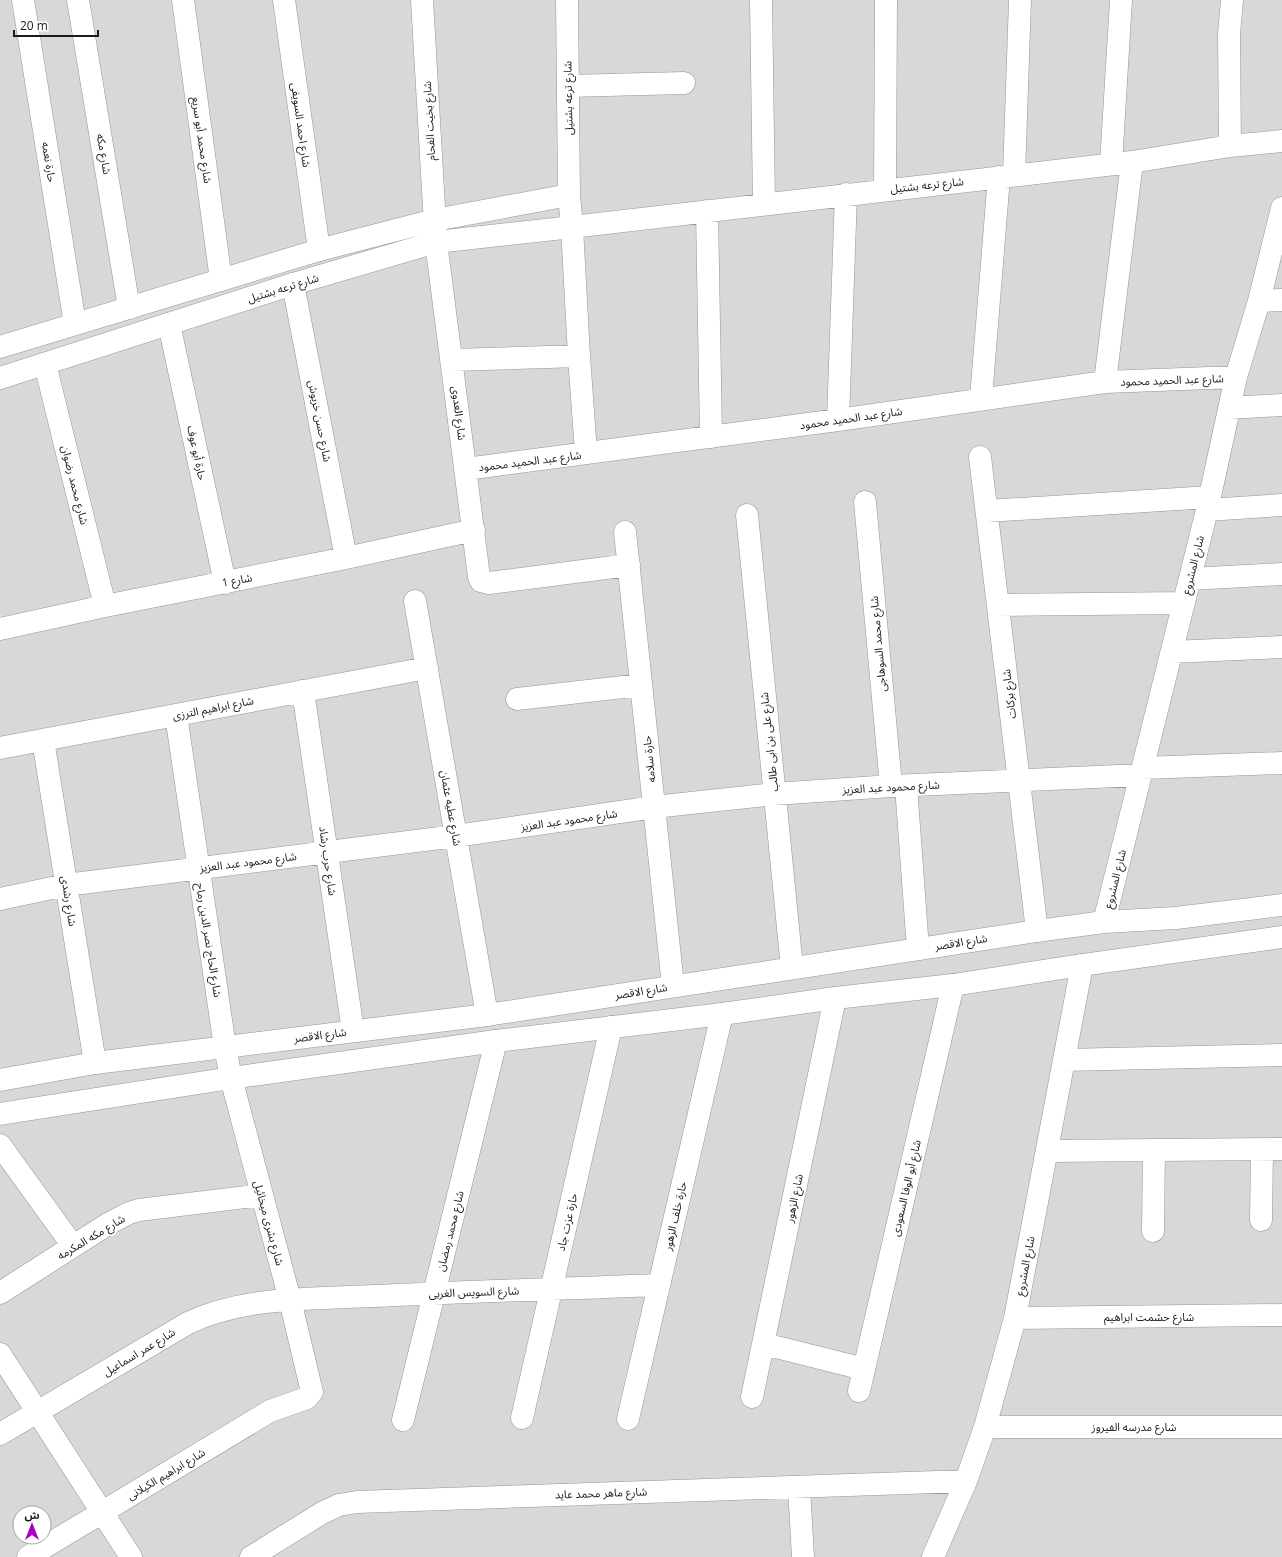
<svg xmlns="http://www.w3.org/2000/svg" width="1282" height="1557" viewBox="0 0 1282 1557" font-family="'Open Sans','Noto Sans Arabic',sans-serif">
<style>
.residential{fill:#d9d8d9;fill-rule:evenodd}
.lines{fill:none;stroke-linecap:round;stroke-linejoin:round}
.minor-casing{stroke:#959595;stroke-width:23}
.tertiary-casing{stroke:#959595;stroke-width:23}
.minor{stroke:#fff;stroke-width:22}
.tertiary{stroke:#fff;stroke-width:22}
.labels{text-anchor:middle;stroke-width:3.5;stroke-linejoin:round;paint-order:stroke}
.street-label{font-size:11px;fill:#1b1b1b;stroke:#fff}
</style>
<rect width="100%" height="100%" fill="#eedfe7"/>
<path class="residential" d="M 0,0 L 1282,0 L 1282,1557 L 0,1557 ZM 20,1513 L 44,1513 L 44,1537 L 20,1537 Z"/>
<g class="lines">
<g class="minor-casing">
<path id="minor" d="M 23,0 L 75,324
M 78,0 L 129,308
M 183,0 L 221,280
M 284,0 L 319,250
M 422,0 L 436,242 L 479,577 L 481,581 L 489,583 L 629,565
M 761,0 L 764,204
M 568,86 L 684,83
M 1230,146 L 1229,34 L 1232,0
M 1111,164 L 1121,0
M 1014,175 L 1020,0
M 885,190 L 886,0
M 707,211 L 711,437
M 293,284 L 346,558
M 1259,301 L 1282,300
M 169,324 L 225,583
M 452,360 L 579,356
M 45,364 L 105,606
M 1105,382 L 1132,162
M 981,398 L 999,177
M 1229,408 L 1282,405
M 838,420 L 846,194
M 586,453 L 579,356 L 572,227 L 1132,162 L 1230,146 L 1282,141
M 980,457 L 1037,931
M 466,469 L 838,420 L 1105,382 L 1236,377
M 865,502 L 891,786
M 1207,510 L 1282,505
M 987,511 L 1210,497
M 747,515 L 792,968
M 625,532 L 673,986
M 1190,579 L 1282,574
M 415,601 L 487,1015
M 998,605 L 1184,603
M 0,629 L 105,606 L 346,558 L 474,530
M 1172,652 L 1282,647
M 303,691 L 353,1031
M 517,699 L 641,685
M 43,740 L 95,1063
M 0,748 L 427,668
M 1143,768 L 1282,763
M 906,786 L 918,949
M 0,899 L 66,885 L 456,836 L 654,807 L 774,794 L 891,786 L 1141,775
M 1104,922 L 1207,510 L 1236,377 L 1259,301 L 1282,208
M 1064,1060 L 1282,1055
M 0,1145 L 73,1246
M 1047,1151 L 1282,1149
M 1261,1220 L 1262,1149
M 1153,1231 L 1154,1150
M 0,1293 L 108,1224 L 129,1213 L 139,1210 L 262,1195
M 1015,1318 L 1282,1315
M 764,1344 L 864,1369
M 0,1354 L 131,1557
M 859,1391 L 953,985
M 752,1397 L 835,998
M 522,1418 L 611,1027
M 628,1419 L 722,1014
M 403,1420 L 496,1041
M 985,1427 L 1282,1427
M 0,1434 L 188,1323 C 245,1296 313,1299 375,1296 C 470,1291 565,1289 659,1285
M 799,1487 L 803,1557
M 28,1557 L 270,1411 L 307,1398 L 312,1392 L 290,1300 L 231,1078 L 225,1047 L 176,715
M 251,1557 L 322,1513 L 339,1505 L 357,1502 L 966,1481
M 933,1557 L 966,1481 L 985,1427 L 1015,1318 L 1082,965"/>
</g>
<g class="tertiary-casing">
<path id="tertiary" d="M 0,347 L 319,250 L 435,220 L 569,195
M 0,378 L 293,284 L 436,242 L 572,227 L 569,195 L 567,0
M 0,1080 L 95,1063 L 487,1015 L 1037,931 L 1104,922 L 1176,918 L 1282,905
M 0,1114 L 231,1078 L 496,1041 L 722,1014 L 835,998 L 953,985 L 1082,965 L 1282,937"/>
</g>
<use href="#minor" class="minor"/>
<use href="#tertiary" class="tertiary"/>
</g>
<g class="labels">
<g class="street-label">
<text transform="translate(568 98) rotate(-91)" y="4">شارع ترعه بشتيل</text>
<text transform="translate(429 121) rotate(-93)" y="4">شارع بخيت الفحام</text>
<text transform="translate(301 125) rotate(82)" y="4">شارع احمد السويفى</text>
<text transform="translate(202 140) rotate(82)" y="4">شارع محمد أبو سريع</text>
<text transform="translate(104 154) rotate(80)" y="4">شارع مكه</text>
<text transform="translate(49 162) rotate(81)" y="4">حارة نعمه</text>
<text transform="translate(927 185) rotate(-6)" y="4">شارع ترعه بشتيل</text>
<text transform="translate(283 288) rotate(-17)" y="4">شارع ترعه بشتيل</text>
<text transform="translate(1172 380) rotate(-2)" y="4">شارع عبد الحميد محمود</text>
<text transform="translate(459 413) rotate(83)" y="4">شارع العدوى</text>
<text transform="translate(851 418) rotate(-8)" y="4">شارع عبد الحميد محمود</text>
<text transform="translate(320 421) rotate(79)" y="4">شارع حسن خربوش</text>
<text transform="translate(197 453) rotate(78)" y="4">حارة أبو عوف</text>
<text transform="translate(530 461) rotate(-7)" y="4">شارع عبد الحميد محمود</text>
<text transform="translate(75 485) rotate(76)" y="4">شارع محمد رضوان</text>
<text transform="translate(1193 565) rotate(-76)" y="4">شارع المشروع</text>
<text transform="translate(237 580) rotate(-11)" y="4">شارع 1</text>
<text transform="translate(878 644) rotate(-95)" y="4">شارع محمد السوهاجى</text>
<text transform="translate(1009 694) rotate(-97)" y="4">شارع بركات</text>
<text transform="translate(213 708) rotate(-11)" y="4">شارع ابراهيم الترزى</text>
<text transform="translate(769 742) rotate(-96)" y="4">شارع على بن ابى طالب</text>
<text transform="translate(649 759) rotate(-96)" y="4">حارة سلامه</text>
<text transform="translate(891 787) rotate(-3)" y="4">شارع محمود عبد العزيز</text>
<text transform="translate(451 808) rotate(80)" y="4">شارع عطيه عثمان</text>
<text transform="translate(569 820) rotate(-8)" y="4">شارع محمود عبد العزيز</text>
<text transform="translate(328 861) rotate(82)" y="4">شارع حرب رشاد</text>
<text transform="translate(248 862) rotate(-7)" y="4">شارع محمود عبد العزيز</text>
<text transform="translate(1115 879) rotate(-76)" y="4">شارع المشروع</text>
<text transform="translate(69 901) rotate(81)" y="4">شارع رشدى</text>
<text transform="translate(209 940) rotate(81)" y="4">شارع الحاج نصر الدين رماح</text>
<text transform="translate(961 942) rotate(-9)" y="4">شارع الاقصر</text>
<text transform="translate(641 991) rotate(-9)" y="4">شارع الاقصر</text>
<text transform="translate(320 1035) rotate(-7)" y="4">شارع الاقصر</text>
<text transform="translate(906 1188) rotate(-77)" y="4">شارع أبو الوفا السعودى</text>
<text transform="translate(794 1198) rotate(-78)" y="4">شارع الزهور</text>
<text transform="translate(675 1216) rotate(-77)" y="4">حارة خلف الزهور</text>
<text transform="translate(567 1222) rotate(-77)" y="4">حارة عزت جاد</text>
<text transform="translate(269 1223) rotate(75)" y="4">شارع بشرى ميخائيل</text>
<text transform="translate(450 1231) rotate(-76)" y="4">شارع محمد رمضان</text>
<text transform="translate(91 1237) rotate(-31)" y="4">شارع مكه المكرمه</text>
<text transform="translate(1025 1266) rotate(-79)" y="4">شارع المشروع</text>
<text transform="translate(474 1292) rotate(-2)" y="4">شارع السويس الغربى</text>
<text x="1149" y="1321">شارع حشمت ابراهيم</text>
<text transform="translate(139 1352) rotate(-31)" y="4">شارع عمر اسماعيل</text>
<text x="1134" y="1431">شارع مدرسه الفيروز</text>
<text transform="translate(166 1474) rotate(-31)" y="4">شارع ابراهيم الكيلانى</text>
<text transform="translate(601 1493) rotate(-2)" y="4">شارع ماهر محمد عايد</text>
</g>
</g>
<g transform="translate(32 1525)"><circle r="19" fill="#ffffff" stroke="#a4a4a4"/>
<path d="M0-3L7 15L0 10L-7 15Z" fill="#a400c6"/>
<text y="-6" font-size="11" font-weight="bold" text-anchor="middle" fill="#1b1b1b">ش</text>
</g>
<path d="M14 30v6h84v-6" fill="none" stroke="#1b1b1b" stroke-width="2"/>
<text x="20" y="30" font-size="12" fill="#1b1b1b" stroke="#ffffff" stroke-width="3" paint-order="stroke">20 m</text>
</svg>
